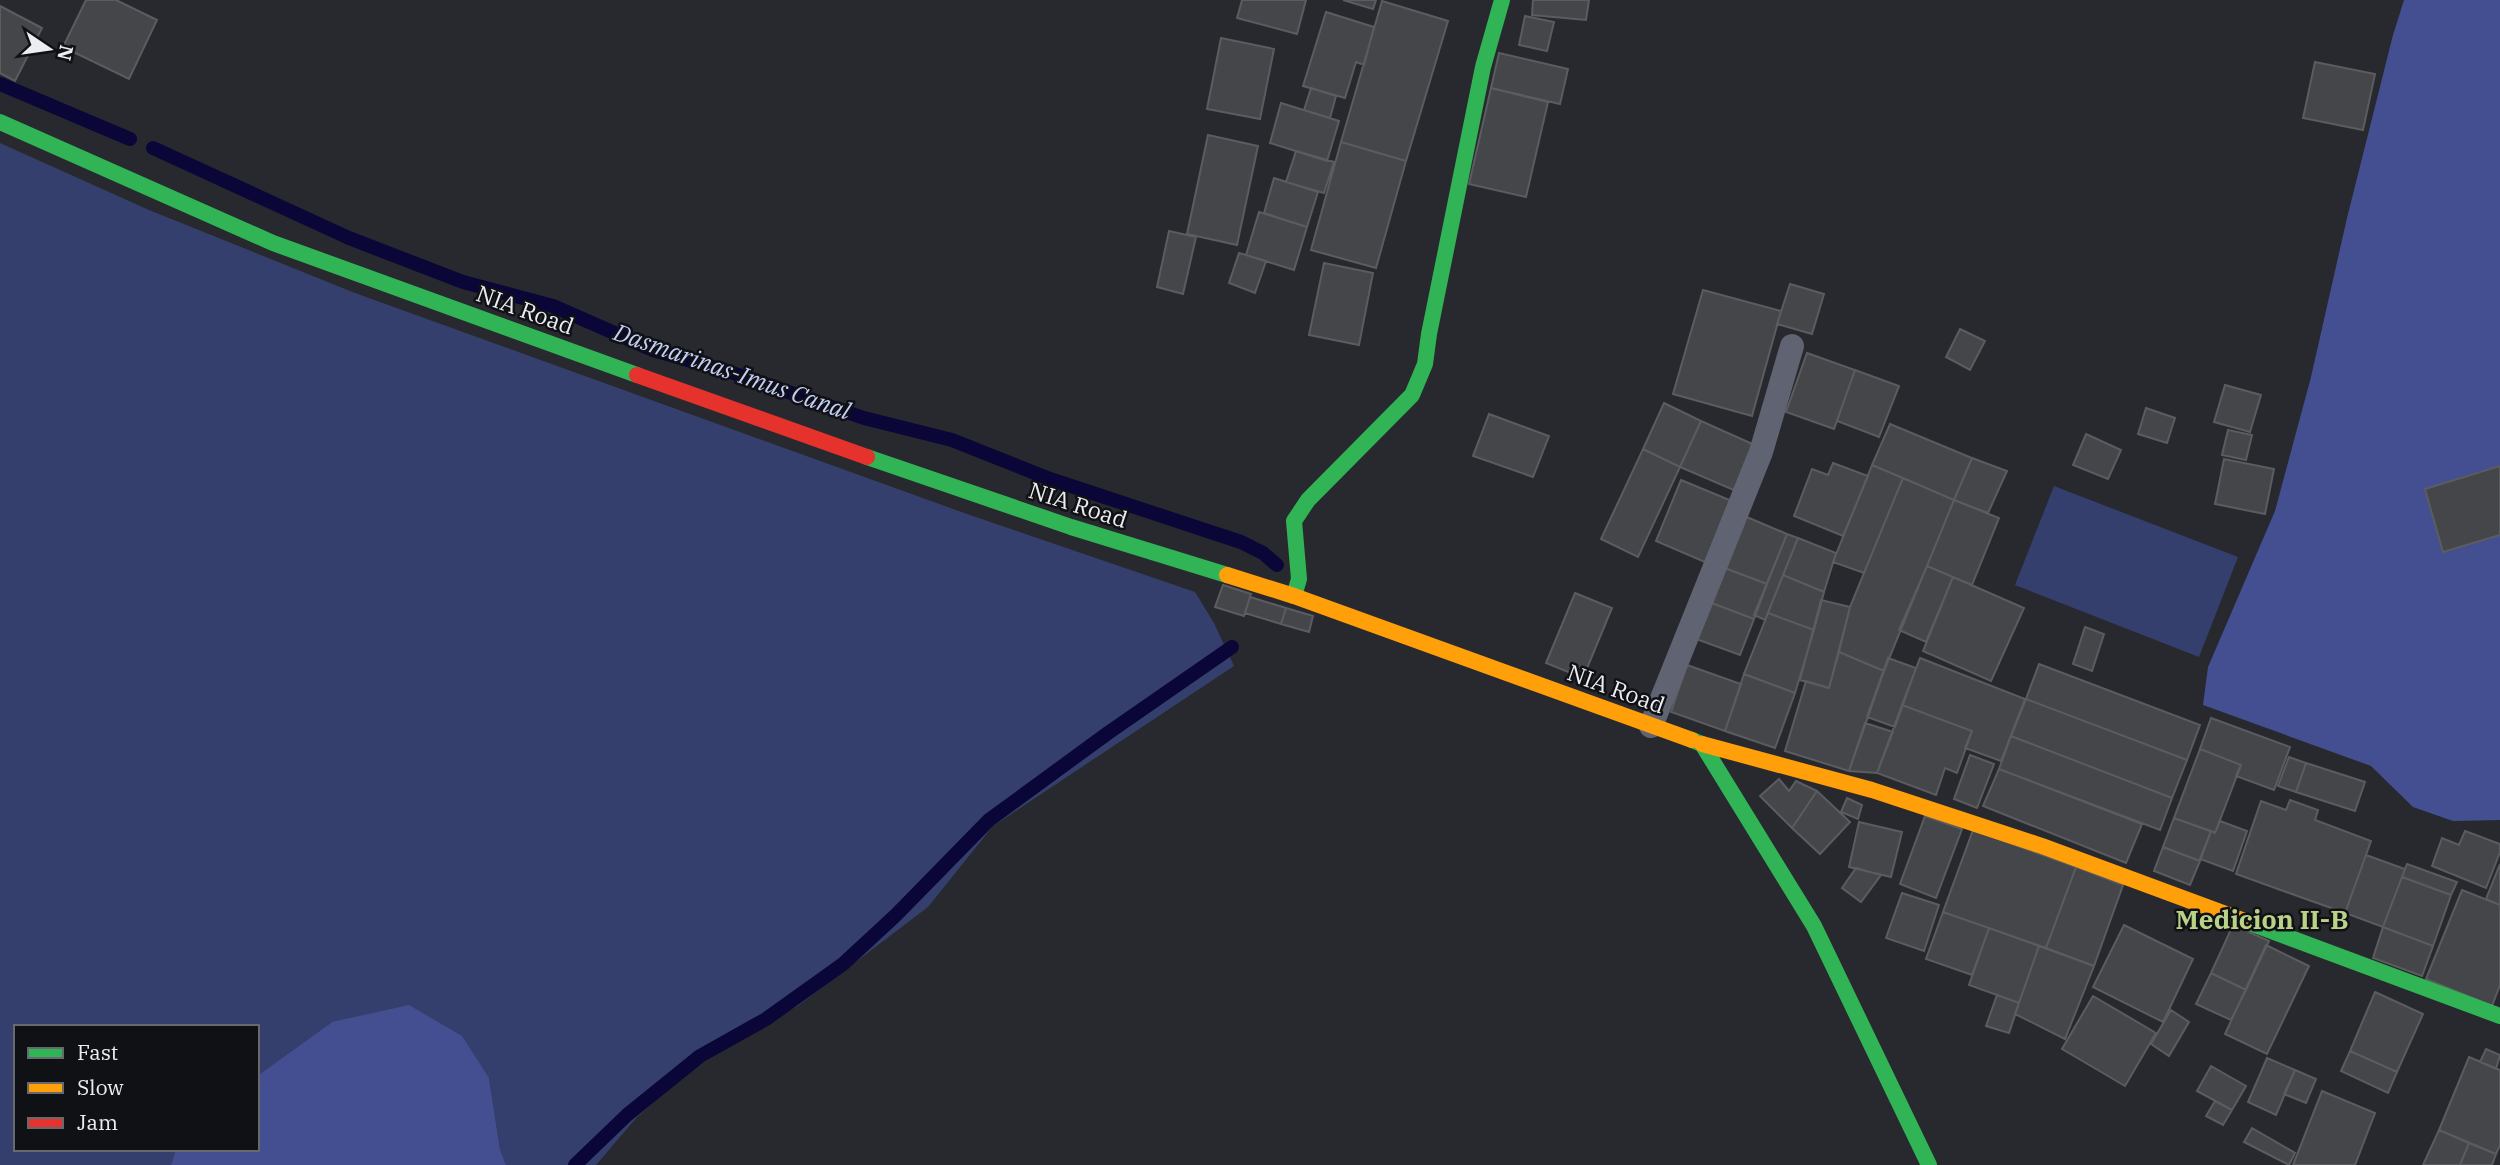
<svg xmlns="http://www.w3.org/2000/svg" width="2500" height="1165" viewBox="0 0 2500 1165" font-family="'IBM Plex Serif',serif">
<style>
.green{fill:#353f6d}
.forest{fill:#434f91}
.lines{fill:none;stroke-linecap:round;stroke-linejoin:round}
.stream{stroke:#0a0638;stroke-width:14}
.building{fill:#45464a;stroke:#5b5c60;stroke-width:2}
.lane{stroke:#606472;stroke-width:24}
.fast{stroke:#30b455;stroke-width:16}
.slow{stroke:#ff9f0a;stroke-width:16}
.jam{stroke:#e5322d;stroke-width:16}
.labels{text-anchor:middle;stroke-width:5;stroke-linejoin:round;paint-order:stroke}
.street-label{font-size:23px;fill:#ecedf3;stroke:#101114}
.water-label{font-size:24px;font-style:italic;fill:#c3cff9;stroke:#101114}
.quarter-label{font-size:26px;font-weight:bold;fill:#bad288;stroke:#101114}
</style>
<rect width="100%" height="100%" fill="#28292e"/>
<path class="green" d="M 0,143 L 149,210 L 355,293 L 967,514 L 1195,592 L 1214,623 L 1234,666 L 993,826 L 928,907 L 799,1005 L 697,1065 L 637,1117 L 596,1165 L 506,1165 L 500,1149 L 489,1078 L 332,1022 L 257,1076 L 257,1027 L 16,1027 L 16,1149 L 176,1149 L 171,1165 L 0,1165 Z
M 2054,486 L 2238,557 L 2199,657 L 2015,585 Z"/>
<path class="forest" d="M 2404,0 L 2500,0 L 2500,820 L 2453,821 L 2413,807 L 2371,766 L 2203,705 L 2208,667 L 2275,511 L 2311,377 L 2347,218 L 2393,35 Z
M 409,1005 L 462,1036 L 489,1078 L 500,1149 L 506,1165 L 171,1165 L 176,1149 L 257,1149 L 257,1076 L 332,1022 Z"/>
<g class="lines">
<path class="stream" d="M 0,84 L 130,139
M 153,148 L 349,238 L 463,282 L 553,306 L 653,350 L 730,372 L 864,418 L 952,440 L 1050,479 L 1241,542 L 1263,553 L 1277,565
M 575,1165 L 627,1115 L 700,1056 L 766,1019 L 843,964 L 896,915 L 989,820 L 1108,733 L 1232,647"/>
</g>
<path class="building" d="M 86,0 L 116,0 L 157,20 L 129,79 L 63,47 Z
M 1242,0 L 1306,0 L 1297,34 L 1237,18 Z
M 1343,0 L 1376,0 L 1373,9 Z
M 1533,0 L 1589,0 L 1586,20 L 1532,15 Z
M 1382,1 L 1448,21 L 1406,161 L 1341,142 Z
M 0,6 L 42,28 L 15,81 L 0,73 Z
M 1326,12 L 1374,27 L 1364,65 L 1356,62 L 1345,98 L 1303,86 Z
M 1525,16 L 1554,22 L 1547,51 L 1519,45 Z
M 1221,38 L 1274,49 L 1260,119 L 1207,109 Z
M 1499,53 L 1568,69 L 1560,104 L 1491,88 Z
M 2315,62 L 2375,74 L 2363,130 L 2303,118 Z
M 1311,88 L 1336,96 L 1330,118 L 1304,110 Z
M 1491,88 L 1548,102 L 1526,197 L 1469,184 Z
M 1281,103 L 1339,121 L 1327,161 L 1270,143 Z
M 1208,135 L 1258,146 L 1237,245 L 1187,234 Z
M 1341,142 L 1406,161 L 1376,268 L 1311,250 Z
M 1296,151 L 1334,162 L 1324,193 L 1286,182 Z
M 1274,178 L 1318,192 L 1307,227 L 1264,213 Z
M 1259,212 L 1307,227 L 1294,270 L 1246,255 Z
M 1169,231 L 1196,237 L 1183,294 L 1157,287 Z
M 1239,253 L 1266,261 L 1255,293 L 1229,283 Z
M 1324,263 L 1373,273 L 1359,345 L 1309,335 Z
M 1790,284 L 1824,294 L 1812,334 L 1777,324 Z
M 1703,290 L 1781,311 L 1752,416 L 1673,394 Z
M 1960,329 L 1985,341 L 1970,370 L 1946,357 Z
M 1807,353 L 1855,370 L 1834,429 L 1786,412 Z
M 1855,370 L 1899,386 L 1879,437 L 1837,421 Z
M 2225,385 L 2261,395 L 2250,432 L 2214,422 Z
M 1664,403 L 1701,421 L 1680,467 L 1643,449 Z
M 2146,408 L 2175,418 L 2167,443 L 2138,434 Z
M 1489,414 L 1549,436 L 1533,477 L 1473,456 Z
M 1701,421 L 1757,446 L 1736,491 L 1680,467 Z
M 1890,424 L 1972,458 L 1954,500 L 1872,465 Z
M 2228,430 L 2252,435 L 2246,460 L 2222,455 Z
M 2086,434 L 2121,450 L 2108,479 L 2073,465 Z
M 1643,449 L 1680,467 L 1638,557 L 1601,539 Z
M 1972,458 L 2007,471 L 1988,513 L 1954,500 Z
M 2224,459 L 2274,469 L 2265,514 L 2215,504 Z
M 1833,463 L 1868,476 L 1843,536 L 1794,516 L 1812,469 L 1828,475 Z
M 1872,465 L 1903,478 L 1864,573 L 1833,562 Z
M 2500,466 L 2500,535 L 2443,552 L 2425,489 Z
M 1903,478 L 1954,500 L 1884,671 L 1839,652 L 1850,607 Z
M 1681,480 L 1732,501 L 1707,563 L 1656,541 Z
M 1954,500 L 1999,518 L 1972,585 L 1927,566 Z
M 1742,515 L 1787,534 L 1767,584 L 1722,567 Z
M 1787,534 L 1798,538 L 1765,620 L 1754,615 Z
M 1798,538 L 1836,553 L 1824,592 L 1783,575 Z
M 1927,566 L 1953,577 L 1926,642 L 1899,630 Z
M 1722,567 L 1767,584 L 1754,619 L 1709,602 Z
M 1783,575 L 1824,592 L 1814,630 L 1768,613 Z
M 1953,577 L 2024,608 L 1991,681 L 1923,651 Z
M 1223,585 L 1251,594 L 1244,616 L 1215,607 Z
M 1575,593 L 1612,608 L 1583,678 L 1546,663 Z
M 1250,597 L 1286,608 L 1281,624 L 1245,613 Z
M 1821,600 L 1850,607 L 1829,688 L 1800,680 Z
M 1709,602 L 1754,619 L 1740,655 L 1696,639 Z
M 1286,608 L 1313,616 L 1309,632 L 1281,624 Z
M 1768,613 L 1814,630 L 1795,693 L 1744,674 Z
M 2085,627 L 2104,634 L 2092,671 L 2073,664 Z
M 1839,652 L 1884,671 L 1849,771 L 1785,751 L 1806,681 L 1829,688 Z
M 1888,658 L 1916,668 L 1895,727 L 1867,717 Z
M 1920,658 L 2025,699 L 2001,761 L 1965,748 L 1972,731 L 1902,705 Z
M 2039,664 L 2200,725 L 2187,760 L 2026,699 Z
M 1687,665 L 1741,684 L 1725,731 L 1671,712 Z
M 1744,674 L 1795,693 L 1775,748 L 1725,731 Z
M 2026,699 L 2187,760 L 2172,798 L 2011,736 Z
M 1902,705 L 1972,731 L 1957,773 L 1945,768 L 1936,795 L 1877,773 Z
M 2211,718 L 2290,747 L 2274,790 L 2236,776 L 2241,765 L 2200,749 Z
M 1865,723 L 1893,732 L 1877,773 L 1849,771 Z
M 2011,736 L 2172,798 L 2160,830 L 1999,769 Z
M 2200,749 L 2241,765 L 2215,833 L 2174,818 Z
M 1970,755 L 1994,764 L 1977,808 L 1954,799 Z
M 2289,757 L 2306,763 L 2296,792 L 2278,786 Z
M 2306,763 L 2365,782 L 2355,811 L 2296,792 Z
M 1999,769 L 2142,824 L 2126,863 L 1983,806 Z
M 1779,779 L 1789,791 L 1796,781 L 1817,791 L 1792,828 L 1760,796 Z
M 1817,791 L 1850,822 L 1820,854 L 1792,828 Z
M 1847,798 L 1862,805 L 1858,819 L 1841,812 Z
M 2290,800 L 2318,810 L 2315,820 L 2371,841 L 2345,913 L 2236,874 L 2261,801 L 2286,810 Z
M 1925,816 L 1962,829 L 1936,898 L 1900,884 Z
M 2174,818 L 2211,831 L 2200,861 L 2163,847 Z
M 2220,821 L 2247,831 L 2233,871 L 2200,859 L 2211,831 L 2215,833 Z
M 1859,822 L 1902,832 L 1891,877 L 1849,867 Z
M 1973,830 L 2076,867 L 2046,948 L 1943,912 Z
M 2465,831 L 2500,844 L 2500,852 L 2486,888 L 2432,866 L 2442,838 L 2459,845 Z
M 2163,847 L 2200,861 L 2190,885 L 2154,871 Z
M 2366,855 L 2405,869 L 2383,927 L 2345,913 Z
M 2407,864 L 2457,882 L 2451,895 L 2402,877 Z
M 2500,864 L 2500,905 L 2486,899 Z
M 2076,867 L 2123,885 L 2094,966 L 2046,948 Z
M 1856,868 L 1881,875 L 1861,902 L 1842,888 Z
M 2402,877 L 2451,895 L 2433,946 L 2383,927 Z
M 2462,890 L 2500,905 L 2500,985 L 2492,1006 L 2426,979 Z
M 1902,893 L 1939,905 L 1924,951 L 1886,938 Z
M 1943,912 L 1989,928 L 1972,975 L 1926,959 Z
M 2124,925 L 2193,959 L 2163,1022 L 2093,987 Z
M 2233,925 L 2269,941 L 2246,990 L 2211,973 Z
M 2383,927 L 2433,946 L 2422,976 L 2373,958 Z
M 1989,928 L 2039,946 L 2019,1003 L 1969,985 Z
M 2266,945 L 2309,966 L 2267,1054 L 2225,1034 Z
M 2039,946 L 2094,966 L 2065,1039 L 2015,1014 Z
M 2211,973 L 2246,990 L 2231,1020 L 2196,1004 Z
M 2375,992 L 2423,1014 L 2397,1072 L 2350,1051 Z
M 1997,995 L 2019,1003 L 2009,1033 L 1986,1026 Z
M 2093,996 L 2156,1033 L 2125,1086 L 2062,1049 Z
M 2171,1010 L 2189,1022 L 2169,1056 L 2151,1044 Z
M 2486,1049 L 2500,1055 L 2496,1069 L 2480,1062 Z
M 2350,1051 L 2397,1072 L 2388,1093 L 2341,1071 Z
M 2469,1057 L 2500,1070 L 2500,1145 L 2496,1154 L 2439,1130 Z
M 2267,1058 L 2295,1070 L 2276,1115 L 2248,1102 Z
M 2211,1066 L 2246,1086 L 2232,1110 L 2197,1091 Z
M 2295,1070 L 2316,1079 L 2306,1103 L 2284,1094 Z
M 2322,1091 L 2375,1113 L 2355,1165 L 2293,1165 Z
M 2215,1101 L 2232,1110 L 2223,1125 L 2206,1116 Z
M 2252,1128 L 2295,1153 L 2289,1165 L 2244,1142 Z
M 2439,1130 L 2469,1143 L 2460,1165 L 2423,1165 Z
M 2469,1143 L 2496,1154 L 2492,1165 L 2460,1165 Z"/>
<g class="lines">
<path class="lane" d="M 1651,726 L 1761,452 L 1792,346"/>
<path class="fast" d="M 0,122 L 273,243 L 637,375
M 867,457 L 1071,527 L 1227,575
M 1294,596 L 1299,579 L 1294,521 L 1308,500 L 1412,395 L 1425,364 L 1429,334 L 1483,67 L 1502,0
M 1692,740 L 1702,744 L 1814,926 L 1929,1165
M 2242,920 L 2500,1016"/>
<path class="slow" d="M 1227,575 L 1294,596 L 1692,740
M 1702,744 L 1872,790 L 2042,846 L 2242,920"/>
<path class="jam" d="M 637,375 L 867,457"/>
</g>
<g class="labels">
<g class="street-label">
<text transform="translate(525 310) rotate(20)" y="8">NIA Road</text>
<text transform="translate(1078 505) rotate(18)" y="8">NIA Road</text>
<text transform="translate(1616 689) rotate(20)" y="8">NIA Road</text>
</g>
<g class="water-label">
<text transform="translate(732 372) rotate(19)" y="8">Dasmarinas-Imus Canal</text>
</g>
<g class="quarter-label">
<text x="2262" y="929">Medicion II-B</text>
</g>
</g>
<rect x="14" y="1025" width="245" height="126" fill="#101114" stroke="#68696d" stroke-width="2"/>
<rect x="28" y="1048" width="35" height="10" fill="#30b455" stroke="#68696d" stroke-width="2"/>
<text x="77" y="1060" font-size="21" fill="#ecedf3">Fast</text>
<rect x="28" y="1083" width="35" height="10" fill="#ff9f0a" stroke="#68696d" stroke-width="2"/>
<text x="77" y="1095" font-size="21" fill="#ecedf3">Slow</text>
<rect x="28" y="1118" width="35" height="10" fill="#e5322d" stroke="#68696d" stroke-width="2"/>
<text x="77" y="1130" font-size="21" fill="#ecedf3">Jam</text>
<g transform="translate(49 49) rotate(103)" stroke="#101114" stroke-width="5" paint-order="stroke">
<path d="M0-5L12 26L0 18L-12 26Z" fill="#ecedf3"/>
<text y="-10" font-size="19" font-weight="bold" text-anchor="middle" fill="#ecedf3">N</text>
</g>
</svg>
